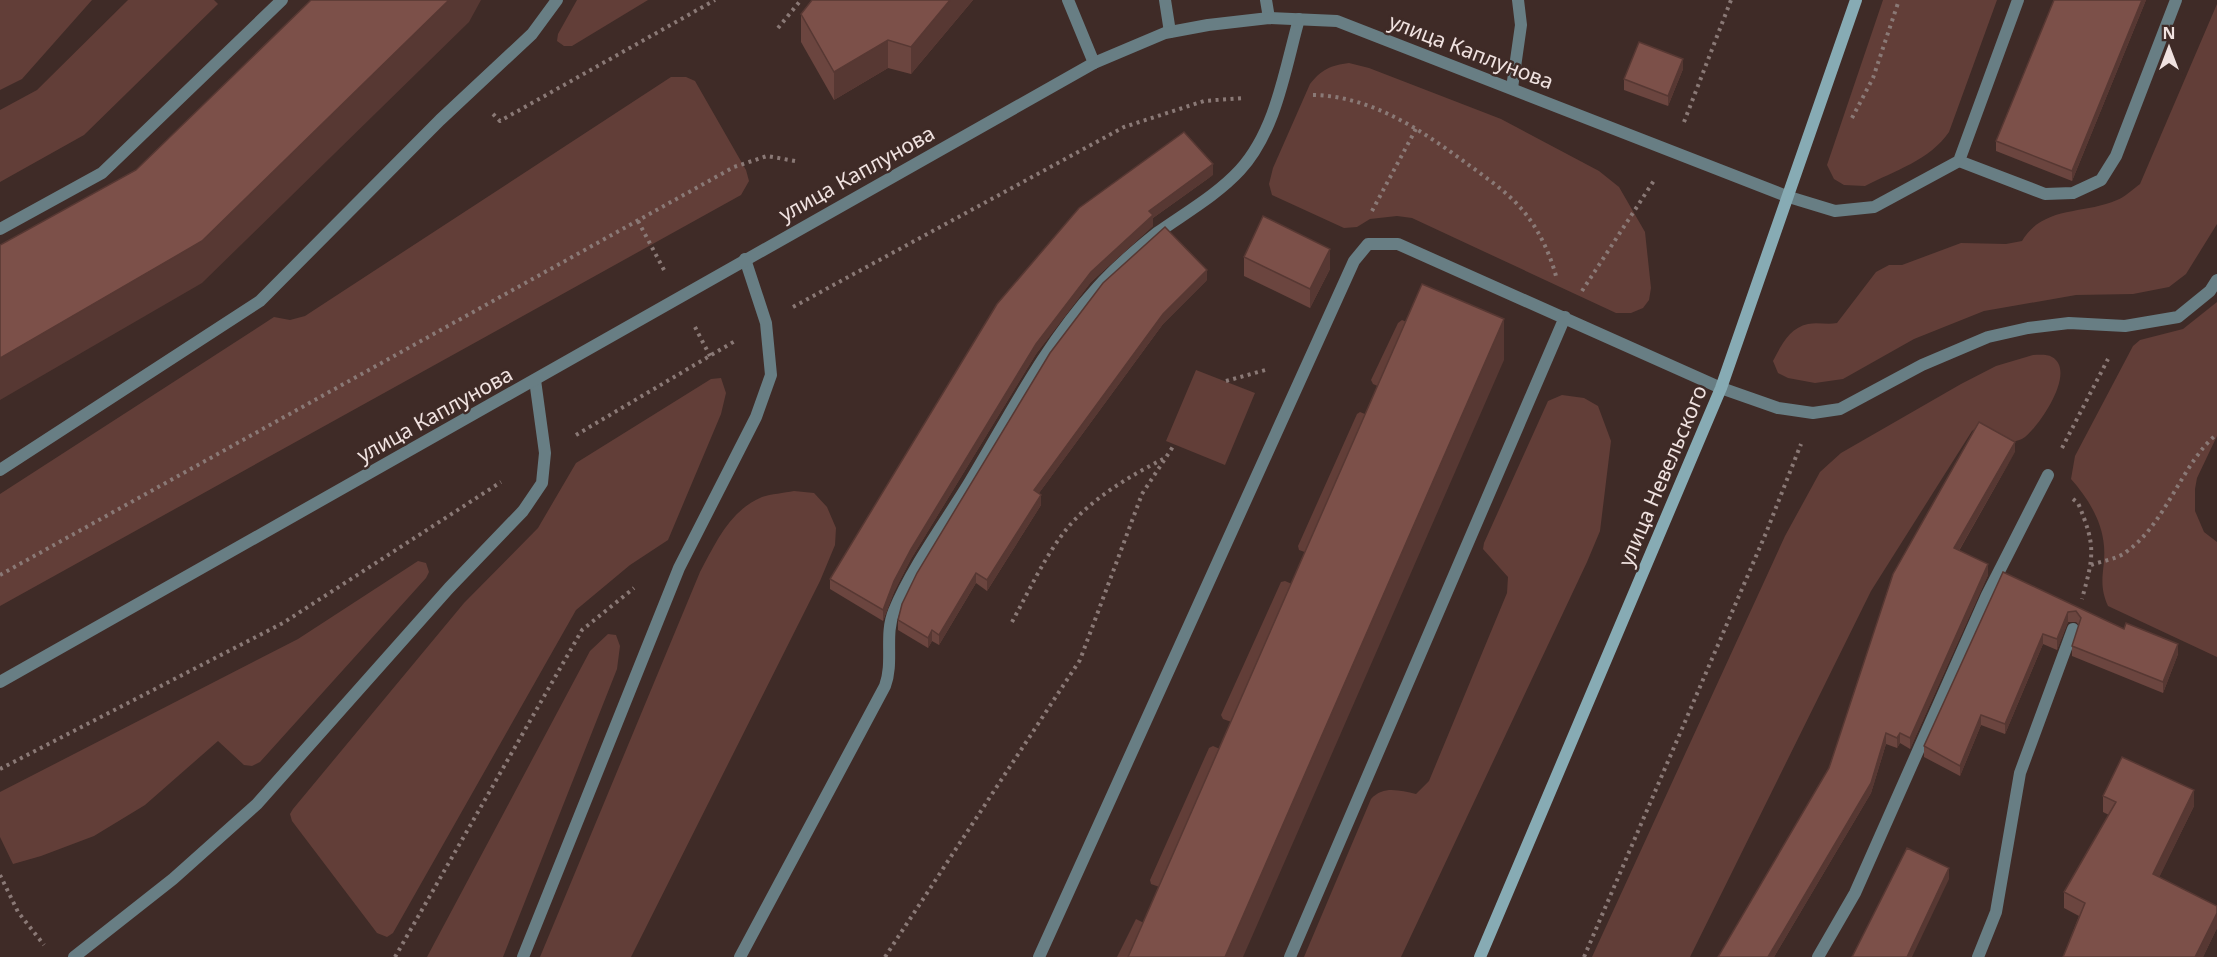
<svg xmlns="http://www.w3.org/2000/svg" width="2217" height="957" viewBox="0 0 2217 957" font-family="'Noto Sans',sans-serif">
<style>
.green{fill:#623e38}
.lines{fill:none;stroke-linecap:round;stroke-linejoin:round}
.path{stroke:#8a7976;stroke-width:4;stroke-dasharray:3 4.5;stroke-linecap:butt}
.service{stroke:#687e84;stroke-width:12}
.minor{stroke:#687e84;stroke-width:12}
.tertiary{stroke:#687e84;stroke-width:12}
.secondary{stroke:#87abb4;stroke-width:12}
.wall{fill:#6b453f}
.shaded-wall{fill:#573833}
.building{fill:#7c5049;stroke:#573833;stroke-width:1.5}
.labels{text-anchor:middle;stroke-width:5;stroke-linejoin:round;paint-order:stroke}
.street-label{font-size:21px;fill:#f0e2e0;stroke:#3f2b27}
</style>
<rect width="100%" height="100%" fill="#3f2b27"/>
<path class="green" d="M 0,0 L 92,0 L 22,79 L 0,90 Z
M 128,0 L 214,0 L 218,4 L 84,135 L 0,182 L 0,110 L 37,90 Z
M 577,0 L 648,0 L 572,46 L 564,46 L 557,41 L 558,34 Z
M 1883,0 L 1997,0 L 1949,132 C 1930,160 1894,171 1865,186 L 1844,185 L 1834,179 L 1827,165 Z
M 2217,4 L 2217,224 L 2186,274 L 2169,287 L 2133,294 L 2076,295 L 1984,311 L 1914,339 L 1843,379 L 1815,383 L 1788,378 L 1778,373 L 1773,361 C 1781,346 1789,328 1808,324 C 1818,322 1827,325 1837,323 L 1876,272 L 1889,265 L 1902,265 L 1961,243 L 2006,244 L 2022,241 C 2044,205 2083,215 2117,200 C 2125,197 2133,189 2140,184 Z
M 1349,63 L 1369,68 L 1501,119 L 1599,171 L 1619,187 L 1645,232 L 1651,288 L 1649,300 L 1643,308 L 1631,313 L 1616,313 L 1412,218 L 1397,216 L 1370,219 L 1357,227 L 1344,228 L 1272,195 L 1269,184 L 1273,168 L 1310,84 C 1321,70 1331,65 1349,63 Z
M 671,77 L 686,77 L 695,81 L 746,170 L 749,181 L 741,195 L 0,606 L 0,494 L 274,317 L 290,320 L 305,316 Z
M 2217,302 L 2217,436 L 2197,478 L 2195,489 L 2195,511 L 2204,532 L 2217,542 L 2217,657 L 2108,606 C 2097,581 2106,570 2104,546 C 2102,520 2087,497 2071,479 L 2075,456 L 2133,346 L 2140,340 L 2183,329 Z
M 1402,320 L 1418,327 L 1389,391 L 1373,384 L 1371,380 L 1398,323 Z
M 2033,355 C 2039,355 2047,354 2052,357 C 2077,371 2040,425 2025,437 C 2021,440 2016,441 2012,442 L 1977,427 L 1972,431 L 1871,591 L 1690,957 L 1592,957 L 1785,536 L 1820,472 L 1841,453 L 1961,384 L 1996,366 Z
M 1196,370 L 1255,393 L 1225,465 L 1166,441 Z
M 721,378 L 726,393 L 721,414 L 668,540 L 630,565 L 576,610 L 393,933 L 387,937 L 377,933 L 292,821 L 290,814 L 293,809 L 464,603 L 538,528 L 576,463 L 711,379 Z
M 1562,395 L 1584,398 L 1598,406 L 1611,441 L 1600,531 L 1587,562 L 1401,957 L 1304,957 L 1371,799 C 1384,785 1400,791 1416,794 L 1429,781 L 1507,593 L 1508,577 L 1483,549 L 1484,543 L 1548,401 Z
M 1360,412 L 1377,419 L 1316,556 L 1299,550 L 1298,546 L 1357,414 Z
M 794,491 L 814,493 L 827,507 L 836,528 L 835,545 L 820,581 L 631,957 L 540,957 L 700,572 C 715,544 730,510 762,497 C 771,494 784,493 794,491 Z
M 418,561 L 426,563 L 429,572 L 426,578 L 260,762 L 252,766 L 244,765 L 218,741 L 145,805 L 94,836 L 41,856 L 13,864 L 0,837 L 0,792 L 298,639 Z
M 1285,581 L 1301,588 L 1240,725 L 1223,719 L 1221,715 L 1281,582 Z
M 608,634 L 616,635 L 620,646 L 617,669 L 503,957 L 427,957 L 590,651 Z
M 1213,746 L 1229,753 L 1168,890 L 1151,884 L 1150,880 L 1209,748 Z
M 1136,919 L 1152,927 L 1139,957 L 1117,957 Z"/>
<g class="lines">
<path class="path" d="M 778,28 L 801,0
M 1313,95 C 1371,96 1421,130 1466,163 C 1488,179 1512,195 1528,217 C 1541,234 1552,259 1557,280
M 493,114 L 500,121 L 715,0
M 1852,118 L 1873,78 L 1899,0
M 1684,122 L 1731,0
M 1372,211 L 1417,127
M 638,221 L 664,270
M 1582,291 L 1655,179
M 793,307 L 1124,127 L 1204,101 L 1243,98
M 695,327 L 710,356
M 1226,381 L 1269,369
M 576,435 L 735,341
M 2062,448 L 2108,359
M 2073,499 L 2078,503 C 2096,546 2094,555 2082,599
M 2091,565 C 2102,561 2117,559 2126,552 C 2166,524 2182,463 2217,434
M 0,575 L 734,167 L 767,156 L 795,161
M 1012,622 C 1029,591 1044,558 1065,531 C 1090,499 1130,476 1165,458
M 0,769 L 283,623 L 501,482
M 0,875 L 18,912 L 44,945
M 395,957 L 582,630 L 634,588
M 885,957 L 1080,660 L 1142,494 L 1174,445
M 1584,957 L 1766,533 L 1801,444"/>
<path class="service" d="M 1068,0 L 1094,63
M 1165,0 L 1170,32
M 1266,0 L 1269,18
M 1512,88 L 1521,25 L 1518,0
M 1959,161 L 2018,0
M 1789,197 L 1835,211 L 1874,207 L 1959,161 L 2045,194 L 2073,193 L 2101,180 L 2116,156 L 2176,0
M 0,229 L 102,173 L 282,0
M 0,470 L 260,301 L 440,120 L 532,34 L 557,0
M 74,957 L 173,879 L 257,804 L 449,588 L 523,511 L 542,483 L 545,453 L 535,380
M 523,957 L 679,568 L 756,417 L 771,375 L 766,323 L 745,259
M 740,957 L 885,686 C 894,662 884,635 894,611 C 911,569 944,524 968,485 C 1008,419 1044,346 1097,288 C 1114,269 1137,249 1157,233 C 1185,213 1217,195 1240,170 C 1276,131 1285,69 1299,19
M 1039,957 L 1354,261 L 1368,244 L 1398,244 L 1721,388
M 1290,957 L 1565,317
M 1818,957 L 1855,893 L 1987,595 L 2048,475
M 1978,957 L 1996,912 L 2020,773 L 2073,629"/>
<path class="minor" d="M 1721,388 L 1778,408 L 1813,413 L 1840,409 L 1922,365 L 1988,337 L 2028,328 L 2069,323 L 2125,326 L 2178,317 L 2210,291 L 2217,280"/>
<path class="tertiary" d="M 0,682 L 1094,63 L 1165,33 L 1208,25 L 1269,18 L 1337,21 L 1789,197"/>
<path class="secondary" d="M 1480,957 L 1721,388 L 1856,0"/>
</g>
<path class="wall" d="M 973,0 L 911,74 L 888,68 L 834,100 L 801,42 L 801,14 Z
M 2054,0 L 2146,0 L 2072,181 L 1996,151 L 1996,141 Z
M 1683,69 L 1668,106 L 1624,90 L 1624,79 Z
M 1213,175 L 1153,218 L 1153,226 L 1091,282 L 1036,354 L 911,559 L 894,592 L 883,621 L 830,589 L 830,579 L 997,304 Z
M 1244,257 L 1330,269 L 1310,308 L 1244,276 Z
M 1207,280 L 1163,324 L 1039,493 L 1041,505 L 987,591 L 976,583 L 939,645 L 932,641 L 928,648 L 898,630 L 898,620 L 1050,353 Z
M 2015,452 L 1959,551 L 1988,575 L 1910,749 L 1900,743 L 1897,748 L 1886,744 L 1871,793 L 1774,957 L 1718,957 Z
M 2003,572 L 2178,654 L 2163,693 L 2072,656 L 2072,646 L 2079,625 L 2076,622 L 2068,622 L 2057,650 L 2043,644 L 2005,734 L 1981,725 L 1960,776 L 1924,757 L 1924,746 Z
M 2103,796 L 2194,806 L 2159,877 L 2217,928 L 2203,957 L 2063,957 L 2079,916 L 2064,908 L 2064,892 L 2109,815 L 2103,812 Z"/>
<path class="shaded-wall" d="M 449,0 L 481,0 L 469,22 L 202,283 L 0,400 L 0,358 Z
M 950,0 L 973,0 L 911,74 L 911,47 Z
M 2142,0 L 2146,0 L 2072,181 L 2072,171 Z
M 888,40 L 888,68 L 834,100 L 834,72 Z
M 1683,59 L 1683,69 L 1668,106 L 1668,96 Z
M 1213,164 L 1213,175 L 1153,218 L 1153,226 L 1091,282 L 1036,354 L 911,559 L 894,592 L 883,621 L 883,610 L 894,581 L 911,549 L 1036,344 L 1091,272 L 1149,211 Z
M 1330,249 L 1330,269 L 1310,308 L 1310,289 Z
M 1207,270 L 1207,280 L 1163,324 L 1034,500 L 1034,490 L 1163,314 Z
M 1504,319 L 1504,360 L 1243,957 L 1225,957 Z
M 2015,442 L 2015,452 L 1954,559 L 1954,548 Z
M 1041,495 L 1041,505 L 987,591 L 987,580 Z
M 1988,564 L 1988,575 L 1910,749 L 1910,738 Z
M 976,573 L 976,583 L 939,645 L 939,635 Z
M 2068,612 L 2068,622 L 2057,650 L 2057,639 Z
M 932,630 L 932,641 L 928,648 L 928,638 Z
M 2043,634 L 2043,644 L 2005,734 L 2005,724 Z
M 2178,644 L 2178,654 L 2163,693 L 2163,682 Z
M 1981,715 L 1981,725 L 1960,776 L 1960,766 Z
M 1886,733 L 1886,744 L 1871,793 L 1774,957 L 1768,957 Z
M 1900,733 L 1900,743 L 1897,748 L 1897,738 Z
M 2194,790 L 2194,806 L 2153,890 L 2153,874 Z
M 1949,868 L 1949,879 L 1912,957 L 1907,957 Z
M 2217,913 L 2217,928 L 2203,957 L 2195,957 Z"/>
<path class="building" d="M 311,0 L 449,0 L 202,241 L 0,358 L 0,245 L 136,170 Z
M 812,0 L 950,0 L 911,47 L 888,40 L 834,72 L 801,14 Z
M 2054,0 L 2142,0 L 2072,171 L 1996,141 Z
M 1639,42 L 1683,59 L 1668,96 L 1624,79 Z
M 1184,132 L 1213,164 L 1149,211 L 1153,215 L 1091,272 L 1036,344 L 911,549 L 894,581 L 883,610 L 830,579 L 997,304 L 1079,208 Z
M 1263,216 L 1330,249 L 1310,289 L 1244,257 Z
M 1165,227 L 1207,270 L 1163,314 L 1034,490 L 1041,495 L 987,580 L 976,573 L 939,635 L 932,630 L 928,638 L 898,620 L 902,604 L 917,573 L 1050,353 L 1103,283 Z
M 1422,284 L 1504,319 L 1225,957 L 1128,957 Z
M 1979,422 L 2015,442 L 1954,548 L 1988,564 L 1910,738 L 1900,733 L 1897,738 L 1886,733 L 1871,783 L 1768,957 L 1718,957 L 1829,768 L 1893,574 Z
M 2003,572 L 2124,629 L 2126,623 L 2178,644 L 2163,682 L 2072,646 L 2081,618 L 2076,611 L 2068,612 L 2057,639 L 2043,634 L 2005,724 L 1981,715 L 1960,766 L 1924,746 Z
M 2122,757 L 2194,790 L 2153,874 L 2217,906 L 2217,913 L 2195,957 L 2063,957 L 2085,903 L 2064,892 L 2116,802 L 2103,796 Z
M 1907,848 L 1949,868 L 1907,957 L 1852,957 Z"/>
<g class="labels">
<g class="street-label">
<text transform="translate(1471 52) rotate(21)" y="7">улица Каплунова</text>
<text transform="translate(857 174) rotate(-29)" y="7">улица Каплунова</text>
<text transform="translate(435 415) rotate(-29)" y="7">улица Каплунова</text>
<text transform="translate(1663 476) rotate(-67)" y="7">улица Невельского</text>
</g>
</g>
<g transform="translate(2169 48)" stroke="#3f2b27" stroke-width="4.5" paint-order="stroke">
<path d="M0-4.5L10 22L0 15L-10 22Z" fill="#f0e2e0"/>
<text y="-9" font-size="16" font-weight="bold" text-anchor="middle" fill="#f0e2e0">N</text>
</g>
</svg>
